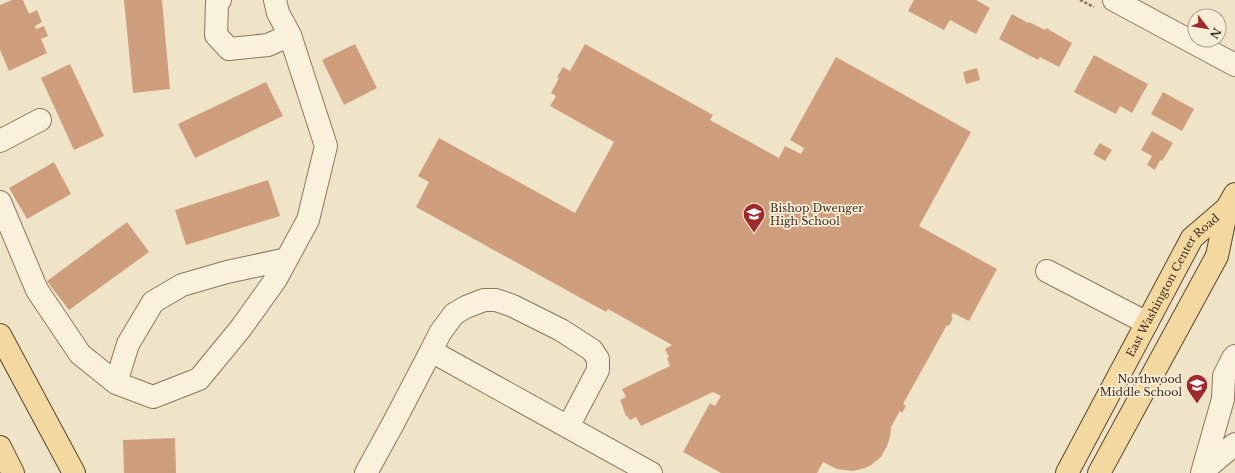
<svg xmlns="http://www.w3.org/2000/svg" width="1235" height="473" viewBox="0 0 1235 473" font-family="'Libre Baskerville',serif">
<style>
.building{fill:#cf9f7d}
.lines{fill:none;stroke-linecap:round;stroke-linejoin:round}
.minor-casing{stroke:#8d765c;stroke-width:24}
.major-casing{stroke:#5b4430;stroke-width:24}
.path{stroke:#8d765c;stroke-width:2.5;stroke-dasharray:3 2;stroke-linecap:butt}
.minor{stroke:#faf1dc;stroke-width:22}
.major{stroke:#f3d9a0;stroke-width:22}
.labels{text-anchor:middle;stroke-width:3.5;stroke-linejoin:round;paint-order:stroke}
.poi-label{font-size:11px;fill:#3d2e20;stroke:#f7eed8;text-anchor:start}
.street-label{font-size:11px;fill:#3d2e20;stroke:#f7eed8}
</style>
<rect width="100%" height="100%" fill="#f0e4c8"/>
<path class="building" d="M 12,0 L 23,0 L 29,14 L 37,10 L 42,22 L 35,26 L 36,29 L 44,26 L 48,36 L 41,39 L 47,53 L 9,71 L 0,50 L 0,5 Z
M 124,0 L 162,0 L 170,89 L 133,93 Z
M 914,0 L 976,0 L 990,8 L 976,34 L 950,20 L 944,30 L 908,11 Z
M 1012,14 L 1028,23 L 1029,22 L 1045,30 L 1046,28 L 1072,43 L 1059,67 L 1040,57 L 1038,60 L 999,39 Z
M 355,44 L 377,88 L 344,105 L 322,60 Z
M 585,44 L 713,115 L 710,120 L 779,158 L 785,146 L 801,154 L 804,148 L 790,140 L 836,57 L 971,132 L 919,226 L 997,269 L 969,321 L 953,313 L 951,317 L 953,318 L 949,326 L 947,325 L 903,404 L 906,406 L 902,413 L 900,411 L 891,427 L 890,437 L 887,446 L 881,457 L 871,465 L 865,468 L 853,471 L 837,469 L 823,462 L 817,473 L 721,473 L 683,452 L 710,403 L 715,406 L 721,396 L 713,392 L 641,426 L 636,417 L 630,420 L 627,416 L 626,416 L 620,400 L 626,397 L 622,389 L 670,366 L 667,358 L 669,357 L 665,349 L 672,345 L 608,309 L 606,312 L 416,207 L 429,182 L 418,176 L 439,138 L 575,213 L 614,142 L 550,106 L 556,96 L 551,93 L 559,78 L 557,77 L 563,67 L 570,71 Z
M 1094,55 L 1148,84 L 1132,113 L 1120,106 L 1116,114 L 1074,92 Z
M 70,64 L 104,136 L 74,150 L 41,78 Z
M 977,68 L 980,80 L 966,84 L 963,72 Z
M 266,82 L 283,116 L 195,158 L 178,124 Z
M 1163,92 L 1194,109 L 1182,131 L 1151,114 Z
M 1152,131 L 1173,143 L 1162,161 L 1160,160 L 1155,170 L 1147,165 L 1152,156 L 1141,150 Z
M 1100,143 L 1112,150 L 1105,161 L 1093,154 Z
M 54,162 L 71,194 L 27,219 L 9,188 Z
M 268,180 L 280,216 L 186,245 L 175,210 Z
M 127,222 L 149,252 L 69,310 L 47,281 Z
M 175,438 L 176,473 L 124,473 L 123,440 Z"/>
<g class="lines">
<g class="minor-casing">
<path id="minor" d="M 220,0 L 217,3 L 216,35 L 229,49 L 268,45 L 290,35
M 1114,0 L 1235,65
M 0,141 L 40,120
M 0,202 L 37,290 L 80,354 L 116,383 L 153,397 L 199,379 L 241,328 L 276,279 L 308,220 L 326,146 L 290,35 L 278,13 L 275,0
M 1047,271 L 1147,323
M 431,351 L 440,333 L 454,314 L 466,307 L 484,300 L 496,300 L 513,306 L 561,330 L 592,350 L 598,359 L 598,370 L 568,427
M 116,383 L 128,344 L 153,302 L 182,285 L 227,272 L 287,259
M 1204,470 L 1235,444
M 366,473 L 394,422 L 431,351 L 651,473
M 1202,473 L 1223,399 L 1224,376 L 1233,358 L 1235,356"/>
</g>
<g class="major-casing">
<g id="major">
<path d="M 0,335 L 74,473"/>
<path d="M 0,447 L 13,473"/>
<path id="s1" d="M 1067,473 L 1192,238 L 1227,208"/>
<path d="M 1099,473 L 1217,256 L 1227,208 L 1235,194"/>
</g>
</g>
<path class="path" d="M 1080,0 L 1094,7"/>
<use href="#minor" class="minor"/>
<use href="#major" class="major"/>
</g>
<defs>
<g id="school-pin" transform="scale(1.15)"><path d="M0 17L-7.5 6A9.5 9.5 0 1 1 7.5 6Z" fill="#9e2a2b" stroke="#f7eed8"/><path d="M0-5L7-2L0 1L-7-2ZM-4 1L0 2.5L4 1V4Q0 6-4 4Z" fill="#fff"/></g>
</defs>
<g fill-rule="evenodd">
<use href="#school-pin" x="754" y="214"/>
<use href="#school-pin" x="1197" y="385"/>
</g>
<g class="labels">
<g class="poi-label">
<text x="770" y="212">Bishop Dwenger<tspan x="770" dy="13">High School</tspan></text>
<text x="1182" y="383" text-anchor="end">Northwood<tspan x="1182" dy="13">Middle School</tspan></text>
</g>
<g class="street-label">
<text dy="4" stroke="none"><textPath href="#s1" startOffset="216">East Washington Center Road</textPath></text>
</g>
</g>
<g transform="translate(1207 28) rotate(121)"><circle r="19" fill="#f7eed8" stroke="#ada18e"/>
<path d="M0-3L7 15L0 10L-7 15Z" fill="#9e2a2b"/>
<text y="-6" font-size="11" font-weight="bold" text-anchor="middle" fill="#3d2e20">N</text>
</g>
</svg>
